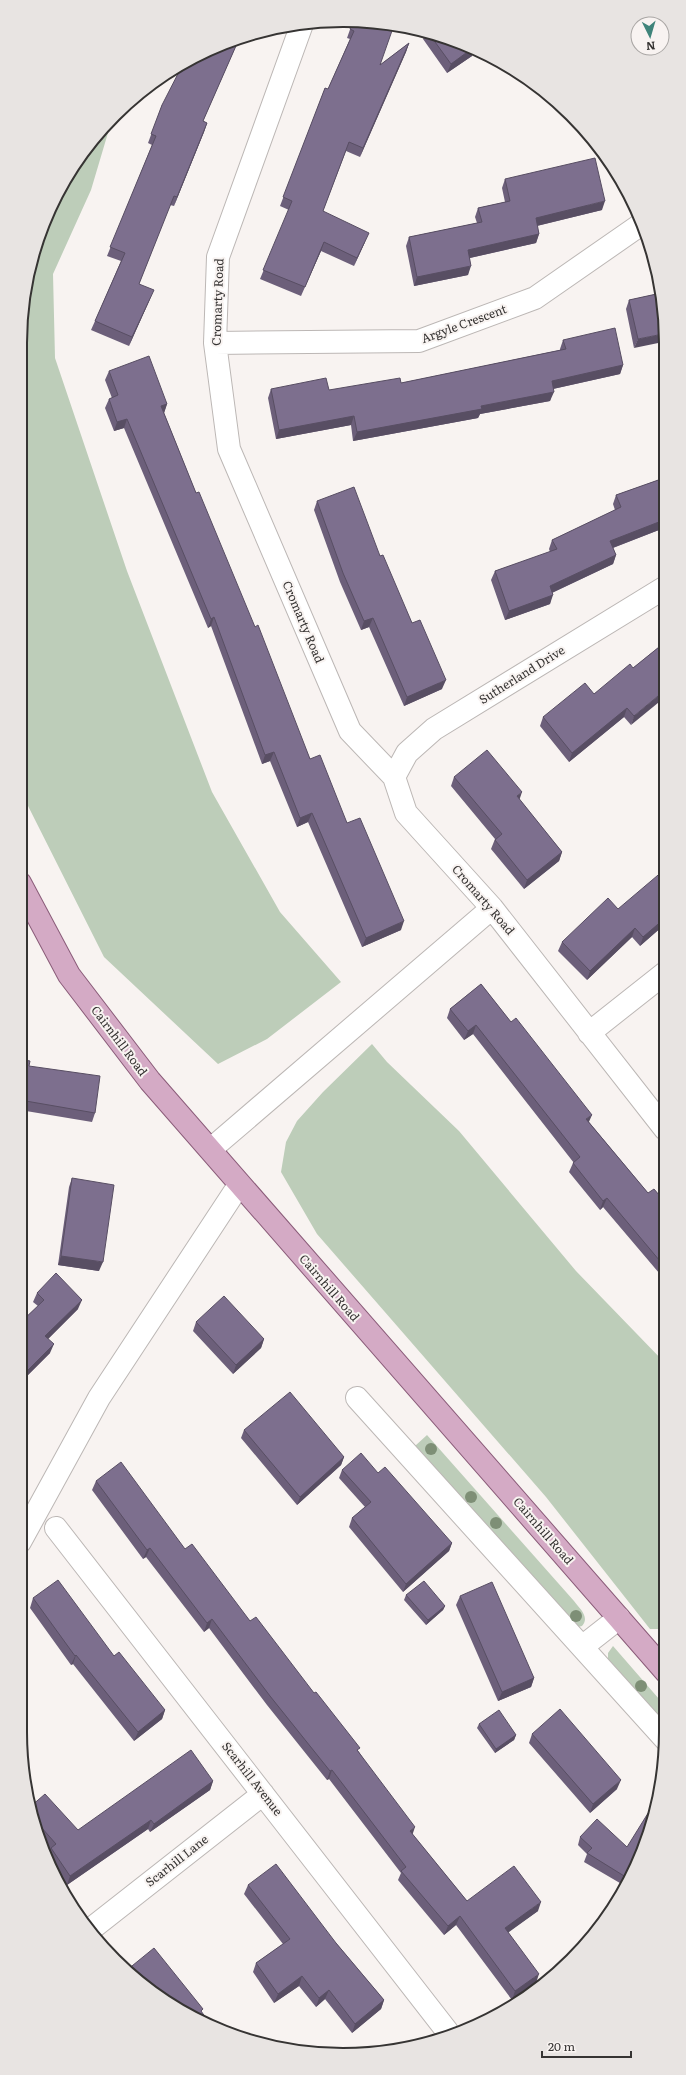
<svg xmlns="http://www.w3.org/2000/svg" width="686" height="2075" viewBox="0 0 686 2075" font-family="Literata,serif">
<style>
.green{fill:#bdcdb9}
.lines{fill:none;stroke-linecap:round;stroke-linejoin:round}
.minor-casing{stroke:#bcb7b5;stroke-width:24}
.major-casing{stroke:#8a5c79;stroke-width:24}
.minor{stroke:#fff;stroke-width:22}
.major{stroke:#d4aac5;stroke-width:22}
.tree{fill:#7e8f76}
.wall{fill:#6c5f7a}
.shaded-wall{fill:#584e63}
.building{fill:#7d6f8e;stroke:#584e63}
.labels{text-anchor:middle;stroke-width:4;stroke-linejoin:round;paint-order:stroke}
.street-label{font-size:12px;fill:#363433;stroke:#f8f3f1}
.rim{fill:none;stroke:#363433;stroke-width:2}
</style>
<rect width="100%" height="100%" fill="#f8f3f1"/>
<path class="green" d="M 113,116 L 91,190 L 53,274 L 55,358 L 127,571 L 212,792 L 280,912 L 341,982 L 267,1039 L 218,1064 L 104,957 L 20,790 L 20,343 L 26,280 L 45,219 L 75,163 Z
M 372,1044 L 387,1062 L 459,1131 L 576,1271 L 665,1363 L 666,1629 L 650,1629 L 546,1497 L 317,1234 L 281,1172 L 286,1142 L 297,1121 L 323,1092 Z
M 427,1435 L 574,1601 C 580,1609 590,1617 582,1626 L 578,1627 L 415,1446 Z
M 613,1646 L 666,1707 L 666,1724 L 613,1667 L 608,1660 L 608,1653 Z"/>
<g class="lines">
<g class="minor-casing">
<path id="minor" d="M 302,24 L 218,257 L 215,343 L 229,449 L 350,731 L 394,777 L 406,813 L 492,908 L 665,1129
M 215,343 L 419,341 L 535,298 L 640,225
M 394,777 L 407,753 L 434,729 L 664,588
M 589,1033 L 665,973
M 211,1149 L 492,908
M 357,1398 L 665,1739
M 56,1528 L 447,2031
M 20,1542 L 99,1398 L 239,1185
M 582,1647 L 619,1618
M 91,1929 L 263,1794"/>
</g>
<g class="major-casing">
<path id="major" d="M 20,883 L 69,975 L 150,1081 L 666,1672"/>
</g>
<use href="#minor" class="minor"/>
<use href="#major" class="major"/>
</g>
<g class="tree">
<circle cx="431" cy="1449" r="6"/>
<circle cx="471" cy="1497" r="6"/>
<circle cx="496" cy="1523" r="6"/>
<circle cx="576" cy="1616" r="6"/>
<circle cx="641" cy="1686" r="6"/>
</g>
<path class="wall" d="M 353,21 L 380,65 L 409,43 L 406,52 L 360,157 L 346,151 L 323,211 L 365,242 L 354,266 L 321,251 L 301,296 L 260,279 L 289,210 L 280,206 L 325,88 L 328,89 L 350,39 L 347,38 Z
M 425,33 L 473,52 L 472,56 L 447,73 L 423,39 Z
M 239,38 L 203,121 L 207,123 L 204,132 L 174,206 L 170,205 L 139,284 L 150,299 L 129,346 L 91,330 L 95,321 L 121,261 L 107,256 L 152,145 L 148,143 L 162,105 Z
M 505,179 L 602,210 L 537,226 L 539,234 L 536,243 L 470,258 L 468,275 L 414,286 L 406,246 L 409,237 L 477,223 L 475,217 L 478,208 L 505,202 L 502,188 Z
M 661,293 L 634,348 L 626,309 L 629,300 Z
M 563,340 L 623,365 L 620,374 L 553,389 L 550,401 L 480,414 L 478,418 L 353,441 L 351,425 L 276,439 L 268,398 L 271,389 L 329,390 L 401,383 L 560,350 L 560,349 Z
M 109,371 L 167,404 L 164,413 L 196,493 L 310,759 L 347,823 L 401,930 L 362,947 L 308,822 L 297,827 L 270,761 L 262,764 L 211,626 L 208,628 L 124,428 L 114,431 L 105,408 L 109,399 L 112,398 L 105,380 Z
M 664,478 L 664,528 L 613,548 L 616,555 L 613,564 L 552,593 L 550,604 L 505,620 L 491,580 L 495,571 L 550,552 L 549,549 L 552,540 L 615,510 L 613,504 L 616,495 Z
M 317,501 L 380,556 L 412,623 L 442,689 L 404,706 L 369,627 L 361,630 L 340,582 L 314,510 Z
M 664,643 L 631,725 L 624,717 L 569,762 L 540,726 L 543,717 L 594,694 L 633,668 Z
M 454,777 L 519,799 L 562,852 L 559,861 L 524,889 L 491,849 L 495,839 L 451,786 Z
M 618,909 L 664,925 L 640,946 L 632,937 L 587,980 L 558,951 L 562,942 Z
M 481,984 L 589,1122 L 648,1193 L 665,1202 L 665,1280 L 603,1207 L 600,1210 L 569,1172 L 573,1163 L 574,1163 L 473,1034 L 464,1040 L 447,1018 L 450,1009 Z
M 20,1059 L 29,1066 L 95,1113 L 92,1122 L 20,1110 Z
M 72,1178 L 99,1271 L 58,1265 L 69,1187 Z
M 37,1293 L 78,1309 L 48,1339 L 50,1353 L 20,1383 L 20,1323 L 38,1306 L 33,1302 Z
M 196,1322 L 264,1339 L 261,1348 L 233,1374 L 193,1331 Z
M 244,1430 L 344,1457 L 341,1465 L 297,1505 L 241,1438 Z
M 342,1470 L 378,1473 L 452,1543 L 449,1551 L 403,1592 L 349,1527 L 352,1518 L 365,1507 L 339,1478 Z
M 96,1481 L 185,1549 L 250,1621 L 359,1752 L 413,1835 L 467,1901 L 538,1911 L 508,1932 L 536,1983 L 512,2000 L 456,1925 L 444,1935 L 398,1880 L 401,1873 L 329,1779 L 327,1780 L 267,1705 L 209,1628 L 204,1632 L 146,1557 L 143,1559 L 92,1490 Z
M 406,1595 L 445,1606 L 443,1610 L 426,1625 L 404,1600 Z
M 460,1596 L 534,1678 L 531,1687 L 498,1701 L 456,1605 Z
M 33,1598 L 114,1656 L 165,1710 L 162,1719 L 134,1741 L 73,1664 L 71,1665 L 30,1608 Z
M 479,1724 L 516,1735 L 514,1740 L 495,1753 L 477,1728 Z
M 532,1734 L 617,1789 L 590,1813 L 529,1743 Z
M 213,1781 L 210,1790 L 150,1832 L 148,1829 L 67,1885 L 48,1857 L 50,1850 L 39,1838 L 30,1807 L 78,1830 Z
M 580,1837 L 627,1847 L 641,1856 L 625,1886 L 584,1862 L 587,1854 L 578,1845 Z
M 248,1885 L 336,1943 L 384,2000 L 381,2009 L 352,2033 L 325,1999 L 316,2007 L 299,1986 L 274,2003 L 253,1972 L 256,1963 L 283,1944 L 244,1894 Z"/>
<path class="shaded-wall" d="M 239,38 L 199,130 L 203,121 L 239,39 Z
M 409,43 L 406,52 L 360,157 L 363,148 Z
M 470,50 L 473,52 L 472,56 L 447,73 L 451,64 Z
M 207,123 L 204,132 L 174,206 L 177,197 Z
M 605,201 L 602,210 L 532,227 L 536,218 Z
M 369,233 L 365,242 L 354,266 L 357,258 Z
M 539,234 L 536,243 L 465,259 L 468,250 Z
M 324,242 L 321,251 L 301,296 L 305,287 Z
M 471,266 L 468,275 L 414,286 L 417,277 Z
M 154,290 L 150,299 L 129,346 L 132,337 Z
M 663,334 L 663,342 L 634,348 L 638,339 Z
M 623,365 L 620,374 L 548,390 L 552,381 Z
M 554,392 L 550,401 L 480,414 L 478,418 L 353,441 L 357,432 L 481,406 Z
M 167,404 L 164,413 L 161,406 Z
M 354,416 L 351,425 L 276,439 L 279,430 Z
M 127,419 L 124,428 L 114,431 L 117,422 Z
M 664,520 L 664,528 L 607,550 L 610,541 Z
M 616,555 L 613,564 L 547,595 L 550,586 Z
M 553,595 L 550,604 L 505,620 L 509,611 Z
M 214,617 L 211,626 L 208,628 L 211,619 Z
M 373,618 L 369,627 L 361,630 L 364,621 Z
M 446,680 L 442,689 L 404,706 L 407,697 Z
M 664,691 L 664,698 L 631,725 L 634,716 Z
M 627,708 L 624,717 L 569,762 L 572,753 Z
M 274,752 L 270,761 L 262,764 L 265,755 Z
M 522,792 L 519,801 L 517,796 Z
M 312,813 L 308,822 L 297,827 L 300,818 Z
M 562,852 L 559,861 L 524,889 L 527,880 Z
M 664,919 L 664,925 L 640,946 L 643,937 Z
M 404,921 L 401,930 L 362,947 L 366,938 Z
M 635,928 L 632,937 L 587,980 L 590,971 Z
M 476,1025 L 473,1034 L 464,1040 L 468,1031 Z
M 592,1115 L 588,1124 L 586,1119 Z
M 607,1198 L 603,1207 L 600,1210 L 603,1201 Z
M 61,1256 L 103,1262 L 99,1271 L 58,1265 Z
M 82,1300 L 78,1309 L 42,1345 L 45,1336 Z
M 264,1339 L 261,1348 L 233,1374 L 236,1365 Z
M 54,1344 L 50,1353 L 20,1383 L 20,1378 Z
M 344,1457 L 341,1465 L 297,1505 L 300,1497 Z
M 452,1543 L 449,1551 L 403,1592 L 406,1584 Z
M 150,1548 L 146,1557 L 143,1559 L 147,1550 Z
M 445,1606 L 443,1610 L 426,1625 L 428,1620 Z
M 212,1619 L 209,1628 L 204,1632 L 207,1623 Z
M 76,1655 L 73,1664 L 71,1665 L 75,1656 Z
M 534,1678 L 531,1687 L 498,1701 L 502,1692 Z
M 165,1710 L 162,1719 L 134,1741 L 138,1732 Z
M 516,1735 L 514,1740 L 495,1753 L 496,1749 Z
M 332,1770 L 329,1779 L 327,1780 L 330,1771 Z
M 621,1780 L 617,1789 L 590,1813 L 593,1804 Z
M 213,1781 L 210,1790 L 150,1832 L 154,1824 Z
M 151,1820 L 148,1829 L 67,1885 L 70,1876 Z
M 415,1827 L 412,1836 L 410,1831 Z
M 541,1902 L 538,1911 L 502,1937 L 505,1928 Z
M 460,1916 L 456,1925 L 444,1935 L 448,1926 Z
M 539,1974 L 536,1983 L 512,2000 L 515,1991 Z
M 302,1976 L 299,1986 L 274,2003 L 278,1994 Z
M 329,1990 L 325,1999 L 316,2007 L 319,1998 Z
M 384,2000 L 381,2009 L 352,2033 L 355,2024 Z"/>
<path class="building" d="M 353,21 L 394,25 L 380,65 L 409,43 L 363,148 L 349,142 L 323,211 L 369,233 L 357,258 L 324,242 L 305,287 L 263,270 L 292,201 L 283,197 L 325,88 L 328,89 L 354,31 L 350,29 Z
M 430,35 L 470,50 L 451,64 Z
M 239,39 L 203,121 L 207,123 L 177,197 L 174,196 L 139,284 L 154,290 L 132,337 L 95,321 L 125,253 L 110,247 L 156,136 L 151,134 L 162,105 L 183,64 L 220,44 Z
M 595,158 L 605,201 L 536,218 L 539,234 L 468,250 L 471,266 L 417,277 L 409,237 L 482,222 L 478,208 L 510,201 L 505,179 Z
M 661,293 L 663,301 L 663,334 L 638,339 L 629,300 Z
M 615,328 L 623,365 L 552,381 L 554,392 L 481,406 L 482,409 L 357,432 L 354,416 L 279,430 L 271,389 L 326,378 L 329,390 L 400,378 L 401,383 L 566,349 L 563,340 Z
M 149,356 L 167,404 L 161,406 L 196,493 L 199,492 L 255,627 L 258,625 L 310,759 L 320,755 L 347,823 L 360,818 L 404,921 L 366,938 L 312,813 L 300,818 L 274,752 L 265,755 L 214,617 L 211,619 L 127,419 L 117,422 L 109,399 L 118,395 L 109,371 Z
M 664,478 L 664,520 L 610,541 L 616,555 L 550,586 L 553,595 L 509,611 L 495,571 L 557,549 L 552,540 L 621,507 L 616,495 Z
M 354,487 L 380,556 L 383,555 L 412,623 L 420,620 L 446,680 L 407,697 L 373,618 L 364,621 L 343,573 L 317,501 Z
M 664,643 L 664,691 L 634,716 L 627,708 L 572,753 L 543,717 L 585,683 L 594,694 L 630,664 L 633,668 Z
M 487,750 L 522,792 L 517,796 L 562,852 L 527,880 L 495,840 L 502,834 L 454,777 Z
M 664,870 L 664,919 L 643,937 L 635,928 L 590,971 L 562,942 L 608,898 L 618,909 Z
M 481,984 L 511,1022 L 516,1018 L 592,1115 L 586,1119 L 648,1193 L 654,1189 L 665,1202 L 665,1267 L 607,1198 L 603,1201 L 573,1163 L 580,1157 L 476,1025 L 468,1031 L 450,1009 Z
M 20,1059 L 30,1061 L 29,1066 L 100,1076 L 95,1113 L 20,1100 Z
M 72,1178 L 114,1185 L 103,1262 L 61,1256 Z
M 56,1273 L 82,1300 L 45,1336 L 54,1344 L 20,1378 L 20,1323 L 44,1300 L 37,1293 Z
M 224,1296 L 264,1339 L 236,1365 L 196,1322 Z
M 290,1392 L 344,1457 L 300,1497 L 244,1430 Z
M 361,1453 L 378,1473 L 385,1467 L 452,1543 L 406,1584 L 352,1518 L 371,1502 L 342,1470 Z
M 121,1462 L 185,1549 L 192,1544 L 250,1621 L 256,1617 L 314,1693 L 316,1692 L 360,1748 L 357,1750 L 415,1827 L 410,1831 L 467,1901 L 514,1866 L 541,1902 L 505,1928 L 539,1974 L 515,1991 L 460,1916 L 448,1926 L 401,1871 L 406,1867 L 332,1770 L 330,1771 L 270,1696 L 212,1619 L 207,1623 L 150,1548 L 147,1550 L 96,1481 Z
M 58,1580 L 114,1656 L 119,1652 L 165,1710 L 138,1732 L 76,1655 L 75,1656 L 33,1598 Z
M 424,1581 L 445,1606 L 428,1620 L 406,1595 Z
M 492,1582 L 534,1678 L 502,1692 L 460,1596 Z
M 560,1709 L 621,1780 L 593,1804 L 532,1734 Z
M 499,1710 L 516,1735 L 496,1749 L 479,1724 Z
M 191,1750 L 213,1781 L 154,1824 L 151,1820 L 70,1876 L 51,1848 L 56,1844 L 34,1819 L 30,1807 L 45,1794 L 78,1830 Z
M 650,1810 L 654,1813 L 641,1856 L 629,1879 L 587,1853 L 592,1848 L 580,1837 L 597,1819 L 627,1847 Z
M 276,1864 L 336,1943 L 384,2000 L 355,2024 L 329,1990 L 319,1998 L 302,1976 L 278,1994 L 256,1963 L 290,1939 L 248,1885 Z
M 154,1948 L 203,2009 L 201,2011 L 211,2025 L 200,2022 L 147,1988 L 127,1970 Z"/>
<g class="labels">
<g class="street-label">
<text transform="translate(218 302) rotate(-88)" y="4">Cromarty Road</text>
<text transform="translate(464 324) rotate(-20)" y="4">Argyle Crescent</text>
<text transform="translate(303 622) rotate(67)" y="4">Cromarty Road</text>
<text transform="translate(522 675) rotate(-32)" y="4">Sutherland Drive</text>
<text transform="translate(483 900) rotate(49)" y="4">Cromarty Road</text>
<text transform="translate(119 1041) rotate(53)" y="4">Cairnhill Road</text>
<text transform="translate(329 1288) rotate(49)" y="4">Cairnhill Road</text>
<text transform="translate(543 1531) rotate(49)" y="4">Cairnhill Road</text>
<text transform="translate(252 1779) rotate(52)" y="4">Scarhill Avenue</text>
<text transform="translate(177 1861) rotate(-38)" y="4">Scarhill Lane</text>
</g>
</g>
<path d="M0 0H686V2075H0ZM343 27H343A316 316 0 0 1 659 343V1732A316 316 0 0 1 343 2048H343A316 316 0 0 1 27 1732V343A316 316 0 0 1 343 27Z" fill="#e8e4e2" fill-rule="evenodd"/>
<path class="rim" d="M343 27H343A316 316 0 0 1 659 343V1732A316 316 0 0 1 343 2048H343A316 316 0 0 1 27 1732V343A316 316 0 0 1 343 27Z"/>
<g transform="translate(650 36) rotate(175)"><circle r="19" fill="#f8f3f1" stroke="#aaa7a5"/>
<path d="M0-3L7 15L0 10L-7 15Z" fill="#3f847a"/>
<text y="-6" font-size="11" font-weight="bold" text-anchor="middle" fill="#363433">N</text>
</g>
<path d="M542 2051v6h89v-6" fill="none" stroke="#363433" stroke-width="2"/>
<text x="548" y="2051" font-size="12" fill="#363433" stroke="#f8f3f1" stroke-width="3" paint-order="stroke">20 m</text>
</svg>
